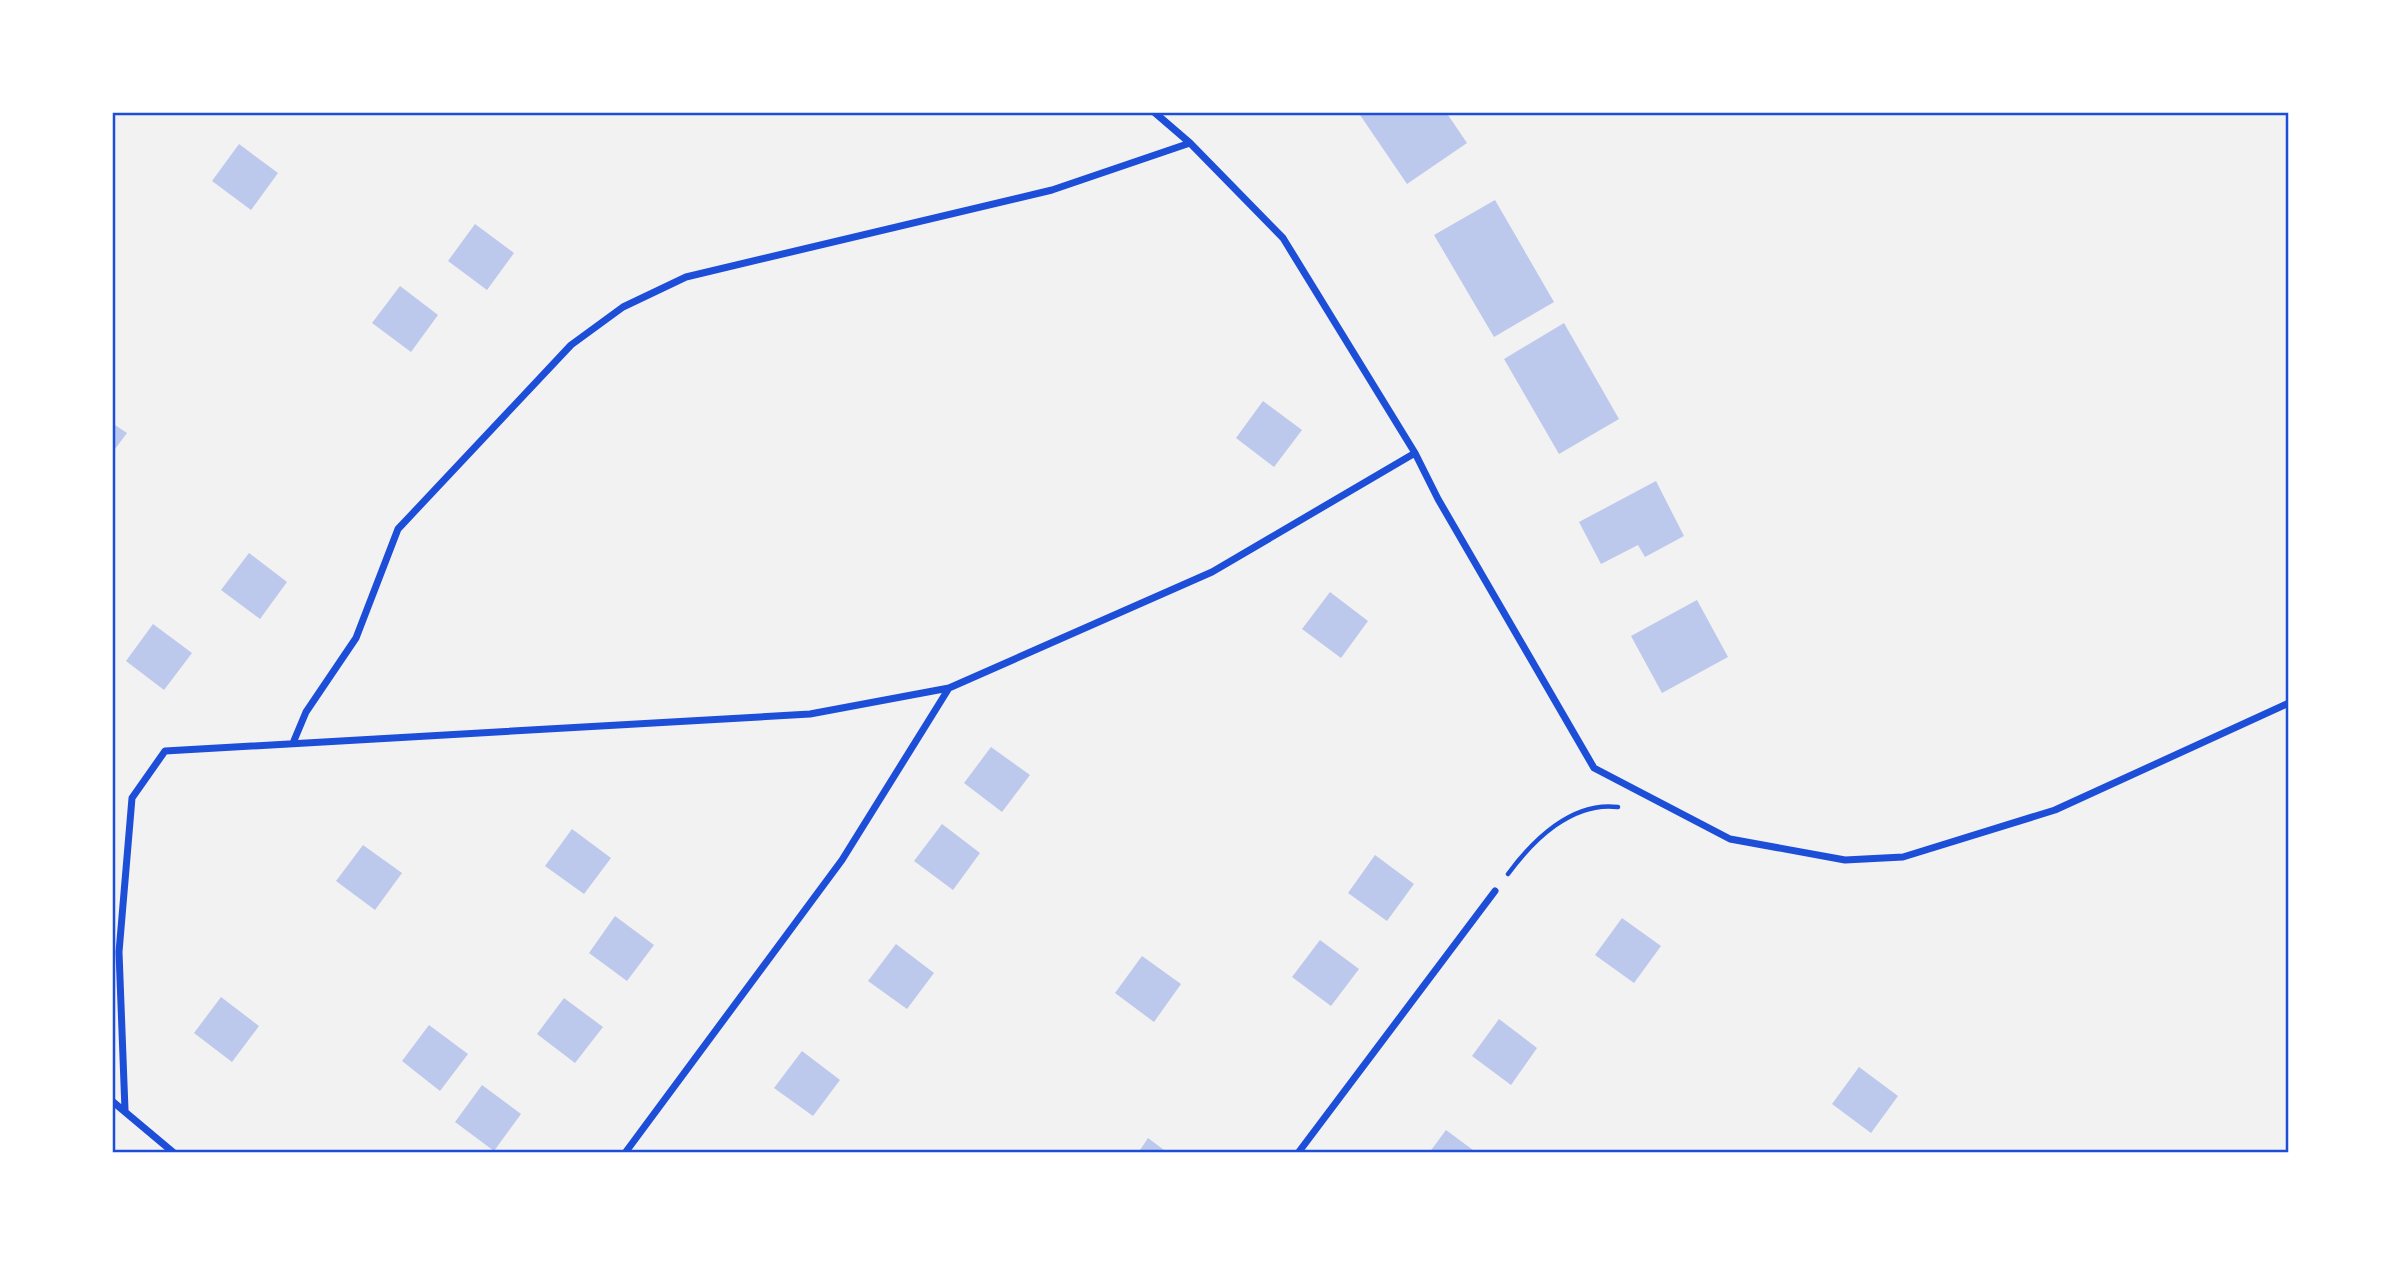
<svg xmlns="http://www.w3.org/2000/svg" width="2401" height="1265" viewBox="0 0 2401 1265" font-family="Montserrat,sans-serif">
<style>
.building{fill:#bdc9ec}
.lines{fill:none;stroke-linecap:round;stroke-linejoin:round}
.path{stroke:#1d4ed8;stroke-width:4.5}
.minor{stroke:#1d4ed8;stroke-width:7}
.neatline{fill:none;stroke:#1d4ed8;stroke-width:2.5}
</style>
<rect width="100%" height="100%" fill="#f2f2f2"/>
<path class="building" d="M 1358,112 L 1446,112 L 1467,143 L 1407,184 Z
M 239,144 L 278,173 L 251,210 L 212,181 Z
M 1495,200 L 1554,302 L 1494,337 L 1434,235 Z
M 475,224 L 514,253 L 487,290 L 448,261 Z
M 400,286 L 438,315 L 411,352 L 372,323 Z
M 1564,323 L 1619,419 L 1559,454 L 1504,359 Z
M 1263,401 L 1302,430 L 1274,467 L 1236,438 Z
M 112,423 L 127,433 L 112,453 Z
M 1656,481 L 1684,536 L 1645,557 L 1638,545 L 1601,564 L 1579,522 Z
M 249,553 L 287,582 L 260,619 L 221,590 Z
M 1330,592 L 1368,621 L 1341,658 L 1302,629 Z
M 1697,600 L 1728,657 L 1662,693 L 1631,636 Z
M 153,624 L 192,653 L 164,690 L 126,661 Z
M 991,747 L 1030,775 L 1002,812 L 964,783 Z
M 942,824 L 980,853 L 953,890 L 914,861 Z
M 572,829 L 611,858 L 584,894 L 545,866 Z
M 363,845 L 402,873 L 375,910 L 336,881 Z
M 1375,855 L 1414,884 L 1387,921 L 1348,893 Z
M 615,916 L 654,945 L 627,981 L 589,953 Z
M 1622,918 L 1661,946 L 1634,983 L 1595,955 Z
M 1320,940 L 1359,969 L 1331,1006 L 1292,977 Z
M 896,944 L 934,973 L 907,1009 L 868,981 Z
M 1142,956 L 1181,984 L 1154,1022 L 1115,993 Z
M 221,997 L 259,1026 L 232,1062 L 194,1033 Z
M 564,998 L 603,1027 L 575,1063 L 537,1034 Z
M 1499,1019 L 1537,1048 L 1511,1085 L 1472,1056 Z
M 429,1025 L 468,1054 L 440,1091 L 402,1061 Z
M 802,1051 L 840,1080 L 813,1116 L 774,1088 Z
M 1859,1067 L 1898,1096 L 1871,1133 L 1832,1104 Z
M 482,1085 L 521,1114 L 494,1151 L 455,1122 Z
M 1446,1130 L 1477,1153 L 1429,1153 Z
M 1148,1138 L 1168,1153 L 1138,1153 Z"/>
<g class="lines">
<path class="path" d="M 1508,874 C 1533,840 1572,801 1618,807"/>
<path class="minor" d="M 1154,112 L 1190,143 L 1283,238 L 1415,453 L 1438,499 L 1594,768 L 1730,839 L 1845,860 L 1903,857 L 2055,810 L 2289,703
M 293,743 L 306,712 L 356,638 L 398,529 L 571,345 L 623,307 L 686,277 L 1052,190 L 1190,143
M 112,1101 L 174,1153
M 125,1110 L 119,952 L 132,798 L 165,751 L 810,714 L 949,688 L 1212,572 L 1415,453
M 625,1153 L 842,860 L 949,688
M 1298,1153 L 1495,891"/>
</g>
<rect width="2401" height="1265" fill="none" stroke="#ffffff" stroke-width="228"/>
<rect x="114" y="114" width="2173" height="1037" class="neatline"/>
</svg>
